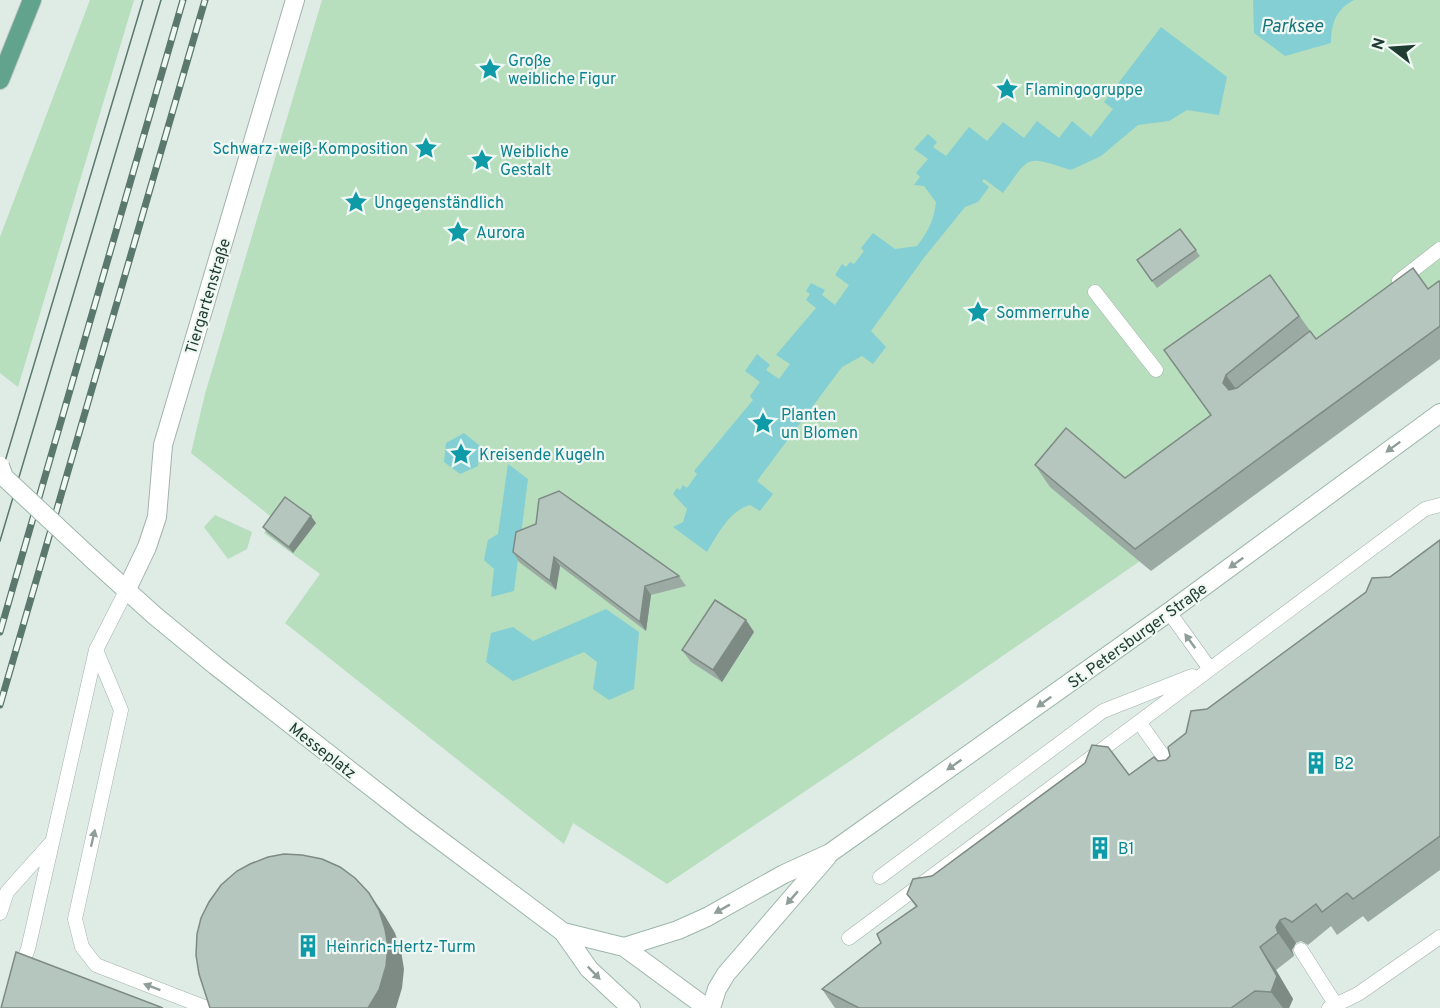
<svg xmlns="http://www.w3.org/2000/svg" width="1440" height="1008" viewBox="0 0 1440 1008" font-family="Overpass,sans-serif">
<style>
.green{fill:#b7debd}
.water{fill:#84cfd4}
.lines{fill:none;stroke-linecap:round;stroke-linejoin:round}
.lane-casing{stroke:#a2b3ac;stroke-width:15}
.street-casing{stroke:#a2b3ac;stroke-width:20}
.secondary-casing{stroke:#9db7ac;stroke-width:20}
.primary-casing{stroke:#c0c8c6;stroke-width:20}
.lane{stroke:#fff;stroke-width:14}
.street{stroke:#fff;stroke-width:18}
.secondary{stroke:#fff;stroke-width:18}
.primary{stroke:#61a38c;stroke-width:18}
.tram{stroke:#5a786d;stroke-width:1.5}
.rail-casing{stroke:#5a786d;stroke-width:7}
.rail{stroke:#f0f8f3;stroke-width:4.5;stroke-dasharray:14;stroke-linecap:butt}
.secondary-bridge-casing{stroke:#9db7ac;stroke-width:20;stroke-linecap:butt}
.secondary-bridge{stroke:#fff;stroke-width:18}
.wall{fill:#9baaa3}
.shaded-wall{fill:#7e8b84}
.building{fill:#b4c6bd;stroke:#7e8b84;stroke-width:1.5}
.oneway{fill:#8f9e98}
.labels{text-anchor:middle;stroke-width:4.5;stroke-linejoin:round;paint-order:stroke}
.culture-label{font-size:16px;fill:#0d838f;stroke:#f0f8f3;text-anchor:start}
.street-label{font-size:16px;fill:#1f3c32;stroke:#f0f8f3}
.water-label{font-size:18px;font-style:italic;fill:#17737a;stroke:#f0f8f3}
</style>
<rect width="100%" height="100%" fill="#dfebe5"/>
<path class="green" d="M 90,0 L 134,0 L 18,387 L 0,373 L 0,237 Z
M 322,0 L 1440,0 L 1440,340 L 1198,521 L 859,755 L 667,884 L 573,823 L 564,844 L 285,623 L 320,574 L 264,533 L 274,519 L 191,453 L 205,394 Z
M 215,515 L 252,532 L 247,549 L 228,559 L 204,527 Z"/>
<path class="water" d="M 1253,0 L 1354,0 C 1336,9 1331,24 1331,43 L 1285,56 L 1254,33 Z
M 1161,27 L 1227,77 L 1219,115 L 1187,110 L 1169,121 L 1138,125 L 1101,156 L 1071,170 C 1025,156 1031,154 1003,193 L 984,179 L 982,181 L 989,187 L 978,202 L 965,207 L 923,259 L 871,331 L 886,347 L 873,364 L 862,356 L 842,367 L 757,481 L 773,494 L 760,511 L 750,505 C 729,511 718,534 707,552 L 673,527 L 683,522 L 687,509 L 673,494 L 677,488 L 680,490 L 683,485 L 687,488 L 697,474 L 694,471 L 753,400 L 750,396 L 760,382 L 745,371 L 757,354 L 770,365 L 766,370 L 779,379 L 790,364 L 776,355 L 816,308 L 806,300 L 810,294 L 806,291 L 811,283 L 825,290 L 822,295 L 835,305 L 849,285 L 835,275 L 842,264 L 846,267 L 850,262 L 854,264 L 864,251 L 861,248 L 873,233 L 895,249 L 917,246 C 928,232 934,220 936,202 L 924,186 L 914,185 L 920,177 L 916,173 L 928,159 L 914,149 L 928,134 L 937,142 L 933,147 L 946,156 L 969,127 L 987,141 L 1003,122 L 1024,138 L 1037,121 L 1059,138 L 1072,121 L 1091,137 L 1113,109 L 1104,102 Z
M 464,433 L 480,446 L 478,466 L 460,474 L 444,462 L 446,443 Z
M 508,464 L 528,479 L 514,591 L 491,597 L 494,569 L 484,560 L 488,540 L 498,534 Z
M 606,609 L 639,632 L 634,689 L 609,700 L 593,689 L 597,662 L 584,652 L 513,681 L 486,662 L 491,633 L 513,627 L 533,641 Z"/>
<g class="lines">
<g class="lane-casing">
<path id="lane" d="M 1399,281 L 1440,249
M 1095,292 L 1156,370
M 1169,612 L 1210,669
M 96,650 L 121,710 L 75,919 L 82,947 L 96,965 L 207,1008
M 1139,722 L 1176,774
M 880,877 L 1103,711 L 1192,676
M 0,913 L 7,892 L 50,844
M 849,938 L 1425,509 L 1440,505
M 1301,950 L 1336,1005
M 18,973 L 28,949 L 96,650 L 126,591
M 1329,1008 L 1358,994 L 1440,937"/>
</g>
<g class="street-casing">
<path id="street" d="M 126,591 L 147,547 L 157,517 L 163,445 L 295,0"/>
</g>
<g class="secondary-casing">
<path id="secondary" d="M 91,558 L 154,615 L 216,666 L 416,822 L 563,932 L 589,969 L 631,1008
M 563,932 L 624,947 L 707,1008
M 624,947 L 678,930 L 707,917 L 784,874 L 830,853 L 1169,612 L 1440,413
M 711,1008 L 717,989 L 726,974 L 827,857"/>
</g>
<g class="primary-casing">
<path id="primary" d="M 0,80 L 32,0"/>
</g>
<use href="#lane" class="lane"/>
<use href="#street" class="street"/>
<use href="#secondary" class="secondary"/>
<use href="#primary" class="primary"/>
<path class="tram" d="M 0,478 L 143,0
M 0,541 L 161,0"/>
<g class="rail-casing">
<path id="rail" d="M 0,632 L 183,0
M 0,705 L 205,0"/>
</g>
<use href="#rail" class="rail"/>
<g class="secondary-bridge-casing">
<path id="secondary-bridge" d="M 0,466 L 4,477 L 91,558"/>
</g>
<use href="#secondary-bridge" class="secondary-bridge"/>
</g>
<path class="wall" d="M 1180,229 L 1200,256 L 1157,288 L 1137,260 Z
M 1270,275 L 1316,339 L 1428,289 L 1440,283 L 1440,359 L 1151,571 L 1050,487 L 1035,465 L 1125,478 L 1211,416 L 1164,350 Z
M 316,523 L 293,553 L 267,533 L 263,527 Z
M 516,532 L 679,576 L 686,586 L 651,595 L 646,631 L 560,566 L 556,590 L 519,562 L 513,552 Z
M 1440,540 L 1440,870 L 1368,922 L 1363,916 L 1337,935 L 1331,926 L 1308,945 L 1301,941 L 1296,943 L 1292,950 L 1294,956 L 1276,970 L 1293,999 L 1289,1008 L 835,1008 L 822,989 L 881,943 L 916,907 L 907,894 L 932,876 L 1129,775 L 1158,761 L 1166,760 L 1186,733 L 1207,709 Z
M 746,620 L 754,632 L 722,682 L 691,662 L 682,650 Z"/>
<path class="shaded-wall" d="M 1226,375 L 1241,396 L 1238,405 L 1223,383 Z
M 311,516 L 316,523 L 293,553 L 289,547 Z
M 554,557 L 560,566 L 556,590 L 550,581 Z
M 645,586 L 651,595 L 646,631 L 640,622 Z
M 746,620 L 754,632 L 722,682 L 713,670 Z
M 369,893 L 385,916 L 395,933 L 401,951 L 404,969 L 402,988 L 396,1008 L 368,1008 Z
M 1280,920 L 1296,943 L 1292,950 L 1294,956 L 1278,933 L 1276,927 Z
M 1260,947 L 1276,970 L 1293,999 L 1289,1008 L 1283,1008 L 1271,992 Z"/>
<path class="building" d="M 1180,229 L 1196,250 L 1152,281 L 1137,260 Z
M 1413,268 L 1428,289 L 1439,281 L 1440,283 L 1440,326 L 1135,549 L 1035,465 L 1066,428 L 1125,478 L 1211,415 L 1164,350 L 1270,275 L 1299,316 L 1226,375 L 1223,383 L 1229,390 L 1237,388 L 1310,331 L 1316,339 Z
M 559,491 L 679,576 L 645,586 L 640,622 L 554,557 L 550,581 L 513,552 L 516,532 L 536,524 L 539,499 Z
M 285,497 L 311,516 L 289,547 L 263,527 Z
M 1440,540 L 1440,836 L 1353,899 L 1347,893 L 1322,912 L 1316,904 L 1292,922 L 1285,918 L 1280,920 L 1276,927 L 1278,933 L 1260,947 L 1277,976 L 1271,992 L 1255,991 L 1231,1008 L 859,1008 L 822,989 L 881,943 L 877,934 L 917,906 L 907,894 L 913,879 L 932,876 L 1085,763 L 1092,745 L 1108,747 L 1129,775 L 1154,757 L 1158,761 L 1166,760 L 1170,756 L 1168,747 L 1186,733 L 1191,711 L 1207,709 L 1366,592 L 1372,578 L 1390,577 Z
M 715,600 L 746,620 L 713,670 L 682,650 Z
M 284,854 L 302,855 L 322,859 L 340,867 L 355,878 L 369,893 L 379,910 L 385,929 L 388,946 L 386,966 L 379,990 L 368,1008 L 210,1008 L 199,974 L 196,955 L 197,934 L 201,918 L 209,902 L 221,885 L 237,871 L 250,864 L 268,857 Z
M 16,952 L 163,1008 L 1,1008 Z"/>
<defs><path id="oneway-solid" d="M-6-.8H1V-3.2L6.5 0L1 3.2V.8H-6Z" transform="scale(1.5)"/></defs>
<g class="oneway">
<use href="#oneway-solid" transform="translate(1393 447) rotate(144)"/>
<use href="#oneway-solid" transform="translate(1236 563) rotate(144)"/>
<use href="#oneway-solid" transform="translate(1190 641) rotate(-126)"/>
<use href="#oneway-solid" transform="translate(1044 702) rotate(144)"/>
<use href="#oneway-solid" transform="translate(954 765) rotate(145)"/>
<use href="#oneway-solid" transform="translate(93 838) rotate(-77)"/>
<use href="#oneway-solid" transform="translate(792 898) rotate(131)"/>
<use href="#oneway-solid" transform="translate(722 909) rotate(151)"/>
<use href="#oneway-solid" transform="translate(594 973) rotate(46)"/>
<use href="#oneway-solid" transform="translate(152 987) rotate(-159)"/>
</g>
<defs>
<g id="sight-bare" transform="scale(1.8)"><path d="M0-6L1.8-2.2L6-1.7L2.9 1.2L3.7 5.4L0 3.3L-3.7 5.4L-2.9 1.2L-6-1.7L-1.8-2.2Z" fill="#0f9aa8" stroke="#f0f8f3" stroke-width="2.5" paint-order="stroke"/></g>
<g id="building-bare" transform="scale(1.8)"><path d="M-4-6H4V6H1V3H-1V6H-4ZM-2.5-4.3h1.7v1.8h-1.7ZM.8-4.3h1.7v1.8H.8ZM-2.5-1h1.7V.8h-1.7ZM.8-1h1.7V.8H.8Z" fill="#0f9aa8" stroke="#f0f8f3" stroke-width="2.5" paint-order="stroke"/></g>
</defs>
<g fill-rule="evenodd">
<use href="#sight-bare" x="490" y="69"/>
<use href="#sight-bare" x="1007" y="89"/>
<use href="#sight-bare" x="426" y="148"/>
<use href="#sight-bare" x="482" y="160"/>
<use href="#sight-bare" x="356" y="202"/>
<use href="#sight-bare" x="458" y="232"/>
<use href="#sight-bare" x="978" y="312"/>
<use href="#sight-bare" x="763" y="423"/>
<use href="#sight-bare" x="461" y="454"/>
<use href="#building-bare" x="1316" y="763"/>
<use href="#building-bare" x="1100" y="848"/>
<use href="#building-bare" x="308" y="946"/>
</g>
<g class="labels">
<g class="culture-label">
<text x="508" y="66">Große<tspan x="508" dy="18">weibliche Figur</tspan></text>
<text x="1025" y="95">Flamingogruppe</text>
<text x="408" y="154" text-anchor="end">Schwarz-weiß-Komposition</text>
<text x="500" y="157">Weibliche<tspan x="500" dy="18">Gestalt</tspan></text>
<text x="374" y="208">Ungegenständlich</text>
<text x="476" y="238">Aurora</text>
<text x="996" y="318">Sommerruhe</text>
<text x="781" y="420">Planten<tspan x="781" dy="18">un Blomen</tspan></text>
<text x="479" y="460">Kreisende Kugeln</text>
<text x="1334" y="769">B2</text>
<text x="1118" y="854">B1</text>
<text x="326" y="952">Heinrich-Hertz-Turm</text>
</g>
<g class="street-label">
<text transform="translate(207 296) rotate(-73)" y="6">Tiergartenstraße</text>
<text transform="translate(1137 635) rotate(-36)" y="6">St. Petersburger Straße</text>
<text transform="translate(323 750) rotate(38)" y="6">Messeplatz</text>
</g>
<g class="water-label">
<text x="1292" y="32">Parksee</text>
</g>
</g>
<g transform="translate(1392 48) rotate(287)" stroke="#f0f8f3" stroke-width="4.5" paint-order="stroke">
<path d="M0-4.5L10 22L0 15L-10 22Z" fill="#1f3c32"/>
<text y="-9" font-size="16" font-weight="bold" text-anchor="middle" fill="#1f3c32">N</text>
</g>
</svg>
